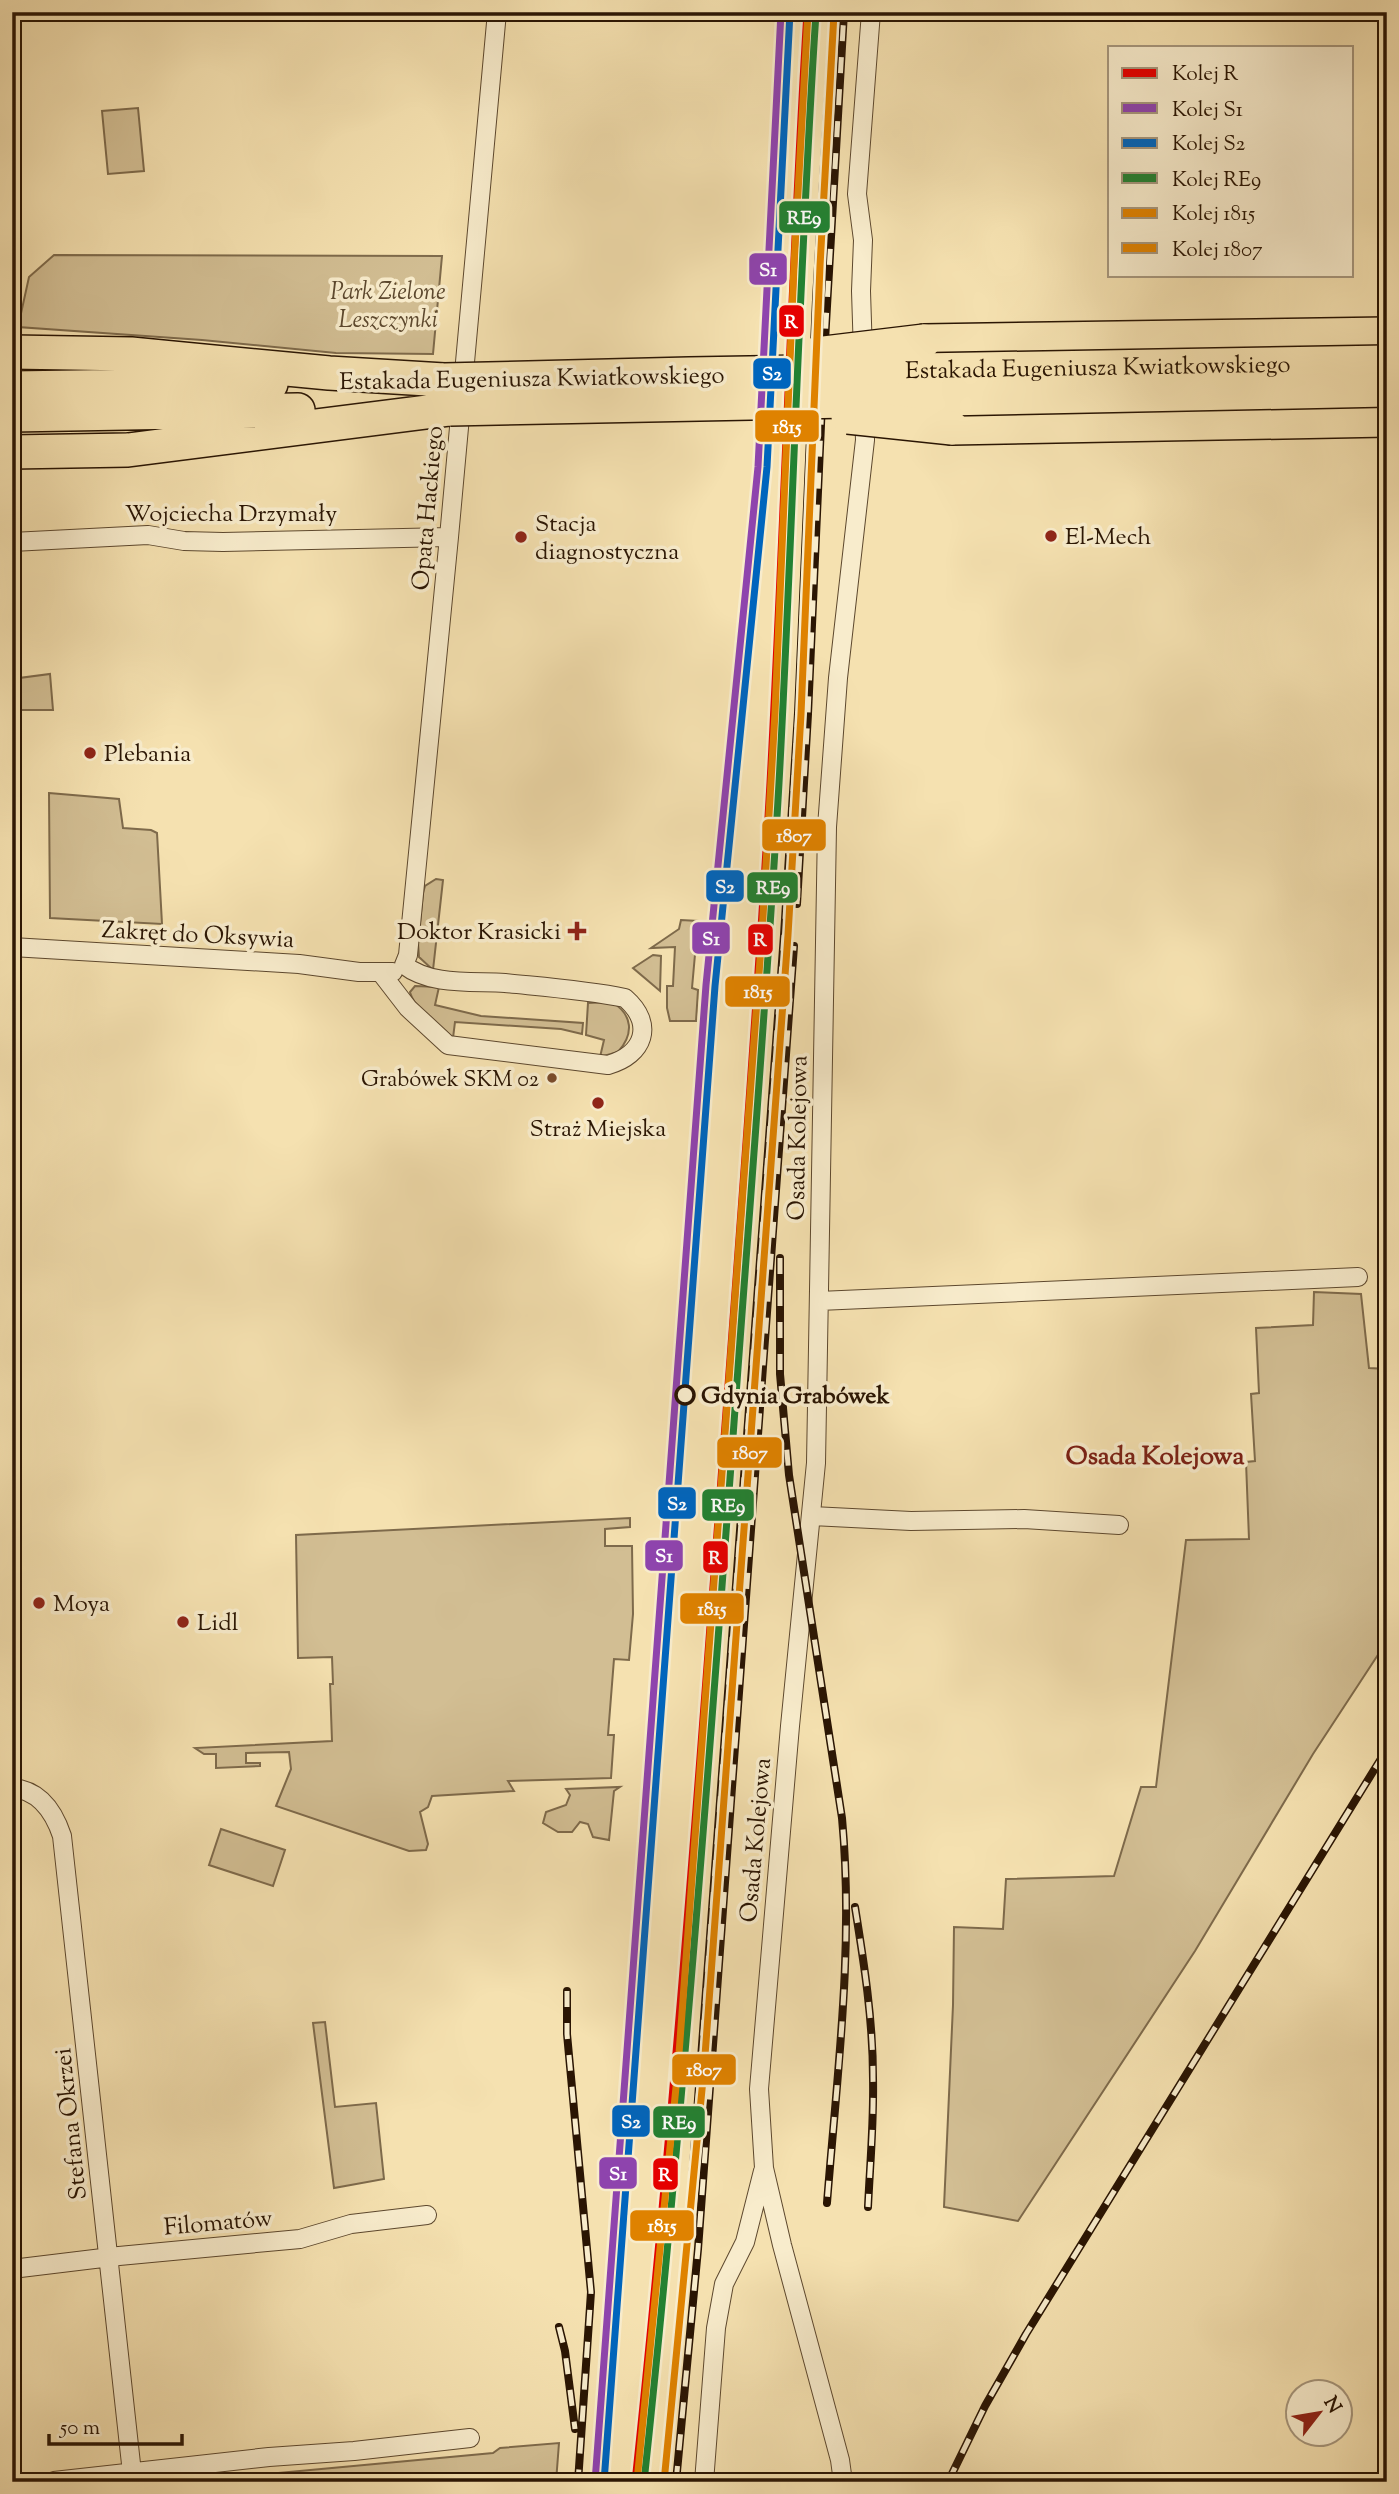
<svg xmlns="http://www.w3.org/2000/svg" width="1399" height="2494" viewBox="0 0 1399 2494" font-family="'Sorts Mill Goudy',serif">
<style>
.green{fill:#d2be93;stroke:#7e6a4b;stroke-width:2}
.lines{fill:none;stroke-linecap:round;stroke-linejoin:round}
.street-casing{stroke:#5d482e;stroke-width:20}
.highway-casing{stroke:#2a1503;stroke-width:36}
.street{stroke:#f8eccc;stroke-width:18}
.highway{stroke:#f5e1b0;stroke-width:33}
.rail-casing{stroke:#2a1503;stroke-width:8}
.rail{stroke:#f8eccc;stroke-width:5;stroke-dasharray:16;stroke-linecap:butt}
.highway-bridge-casing{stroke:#2a1503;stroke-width:36;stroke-linecap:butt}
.highway-bridge{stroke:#f5e1b0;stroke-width:33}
.rail-1-casing{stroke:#f8eccc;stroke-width:12}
.rail-2-casing{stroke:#f8eccc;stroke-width:12}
.rail-3-casing{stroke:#f8eccc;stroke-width:12}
.rail-4-casing{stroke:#f8eccc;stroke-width:12}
.rail-5-casing{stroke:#f8eccc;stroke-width:12}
.rail-6-casing{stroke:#f8eccc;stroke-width:12}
.rail-1{stroke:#e50000;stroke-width:7}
.rail-2{stroke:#8e44ad;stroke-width:7}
.rail-3{stroke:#0065bd;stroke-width:7}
.rail-4{stroke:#238132;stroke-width:7}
.rail-5{stroke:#df8200;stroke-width:7}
.rail-6{stroke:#df8200;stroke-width:7}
.poi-dot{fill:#8f2418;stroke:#f8eccc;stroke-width:2.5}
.bus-dot{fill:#7a4b2a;stroke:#f8eccc;stroke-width:2.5}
.stop-dot{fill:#f8eccc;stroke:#2a1503;stroke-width:3.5}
.labels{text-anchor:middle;stroke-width:7;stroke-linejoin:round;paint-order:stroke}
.bus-label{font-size:22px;fill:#2a1503;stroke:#f8eccc;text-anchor:end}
.park-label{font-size:24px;font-style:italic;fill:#5c482e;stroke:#f8eccc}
.street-label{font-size:24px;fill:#2a1503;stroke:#f8eccc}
.poi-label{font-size:24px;fill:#2a1503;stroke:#f8eccc;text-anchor:start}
.stop-label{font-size:24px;font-weight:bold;fill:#2a1503;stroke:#f8eccc;text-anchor:start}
.neighbourhood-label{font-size:26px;font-weight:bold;fill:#7a1f14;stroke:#f8eccc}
.line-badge{stroke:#f8eccc;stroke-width:2.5}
.badge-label{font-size:19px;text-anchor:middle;font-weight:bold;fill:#fff}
</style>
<rect width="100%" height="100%" fill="#f5e1b0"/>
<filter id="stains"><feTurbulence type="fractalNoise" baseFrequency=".00286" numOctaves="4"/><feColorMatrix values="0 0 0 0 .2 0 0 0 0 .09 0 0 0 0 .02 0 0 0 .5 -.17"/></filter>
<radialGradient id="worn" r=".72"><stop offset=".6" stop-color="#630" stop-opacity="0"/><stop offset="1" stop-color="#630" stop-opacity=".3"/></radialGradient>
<path class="green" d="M 138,108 L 144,171 L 108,174 L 102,111 Z
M 54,255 L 442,256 L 433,354 L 336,353 L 202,340 L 18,327 L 29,277 Z
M 50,674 L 53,710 L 12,710 L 12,679 Z
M 49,793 L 119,799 L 123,828 L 151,830 L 157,833 L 162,924 L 50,918 Z
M 436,879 L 443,880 L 433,970 L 419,957 L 418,943 L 423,893 L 425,886 Z
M 681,920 L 698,921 L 692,988 L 698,990 L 696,1021 L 670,1021 L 667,1008 L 667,986 L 673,986 L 675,947 L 651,948 L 679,929 Z
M 653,955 L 661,956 L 660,991 L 633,968 Z
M 415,986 L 439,987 L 435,1005 L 481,1016 L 583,1023 L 582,1034 L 561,1029 L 455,1022 L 453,1038 C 440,1030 413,1006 410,992 Z
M 612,1002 C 633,1015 634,1034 618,1052 L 600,1057 L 604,1040 L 586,1035 L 588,1003 Z
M 1314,1292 L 1361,1294 L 1369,1368 L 1387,1369 L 1387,1641 L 1313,1754 L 1195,1951 L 1018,2221 L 944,2207 L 953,2005 L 954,1927 L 1003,1929 L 1006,1879 L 1114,1876 L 1141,1787 L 1156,1787 L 1186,1540 L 1249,1539 L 1246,1462 L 1255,1461 L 1251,1394 L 1259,1393 L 1256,1328 L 1313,1325 Z
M 630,1518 L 630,1527 L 605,1529 L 605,1546 L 632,1546 L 633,1614 L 629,1660 L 614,1659 L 608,1735 L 614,1735 L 611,1778 L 508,1781 L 514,1791 L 432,1796 L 428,1807 L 420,1812 L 428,1844 L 426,1850 L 409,1851 L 276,1806 L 291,1769 L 289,1752 L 246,1753 L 246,1763 L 260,1763 L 260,1766 L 216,1768 L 216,1754 L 204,1754 L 195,1748 L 332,1741 L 330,1684 L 333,1684 L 332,1657 L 298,1658 L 296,1535 Z
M 620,1787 L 614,1791 L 609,1840 L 593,1837 L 588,1824 L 580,1822 L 572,1832 L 558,1832 L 543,1823 L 546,1812 L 566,1805 L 570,1795 L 566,1789 Z
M 221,1829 L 285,1850 L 273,1886 L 209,1865 Z
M 325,2022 L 335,2107 L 376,2103 L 384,2179 L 334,2188 L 313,2023 Z
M 559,2443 L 556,2482 L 182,2482 L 493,2453 L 500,2448 Z"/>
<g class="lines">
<g class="street-casing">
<path id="street" d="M 863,354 L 861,291 L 863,240 L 857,194 L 871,12
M 12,542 L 148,535 L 184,541 L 223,542 L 449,537
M 12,947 L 299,964 L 359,972 L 393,972
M 404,965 L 408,955 L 449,537 L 497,12
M 381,973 L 408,1008 L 448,1045 L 608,1065 C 644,1055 655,1024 625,998 C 586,990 544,987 505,983 C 472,981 431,986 404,965
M 819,1301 L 1358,1277
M 812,1516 L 911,1521 L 1024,1519 L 1119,1525
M 12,1788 C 40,1790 54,1812 62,1836 L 133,2482
M 12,2269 L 119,2256 L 300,2239 L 351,2224 L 427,2215
M 54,2481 L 269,2457 L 354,2451 L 470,2438
M 704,2482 L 716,2328 L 724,2284 L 745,2242 L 763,2171
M 843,2482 L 840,2460 L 782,2245 L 764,2168 L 759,2089 L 790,1726 L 816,1463 L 827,827 L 838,678 L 865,440 L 864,414"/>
</g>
<g class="highway-casing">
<path id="highway" d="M 924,341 L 1387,334
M 12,352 L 131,354 L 329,373 L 444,380
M 12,388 L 271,384
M 12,415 L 298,410
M 952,428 L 1387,420
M 12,452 L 128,450 L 450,409"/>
</g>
<use href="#street" class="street"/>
<use href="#highway" class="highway"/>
<g class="rail-casing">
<path id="rail" d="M 797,904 L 808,714 L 824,358 L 844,12
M 780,1258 L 780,1374 L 789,1475 L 842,1818 C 854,1947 837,2075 827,2203
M 855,1907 C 864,1963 873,2020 873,2078 C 874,2121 870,2164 868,2207
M 567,1991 L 567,2034 L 591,2292 L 578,2482
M 559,2327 L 565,2351 L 575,2429
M 663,2482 L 691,2194 L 784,935 L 798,713 L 816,300 L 833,12
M 676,2482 L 698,2249 L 794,946
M 948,2482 L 985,2406 L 1026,2334 L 1387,1749"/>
</g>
<use href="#rail" class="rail"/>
<g class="highway-bridge-casing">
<g id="highway-bridge">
<path d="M 816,354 L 924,341"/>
<path id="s1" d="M 444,380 L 689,374 L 1387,362"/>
<path d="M 450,409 L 1387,390"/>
<path d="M 848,417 L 952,428"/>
</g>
</g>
<use href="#highway-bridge" class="highway-bridge"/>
<g class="rail-1-casing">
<path id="rail-1" d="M 635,2482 C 671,2144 697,1805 722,1465 C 739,1238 757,1010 770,783 C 784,526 791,269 807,12"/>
</g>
<g class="rail-2-casing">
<path id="rail-2" d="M 595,2482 L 706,985 L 758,467 L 781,12"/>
</g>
<g class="rail-3-casing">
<path id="rail-3" d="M 604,2482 L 715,986 L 767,467 L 790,12"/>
</g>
<g class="rail-4-casing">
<path id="rail-4" d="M 644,2482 C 680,2144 706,1805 731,1465 C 747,1238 766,1011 779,783 C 793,526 799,269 816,13"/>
</g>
<g class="rail-5-casing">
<path id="rail-5" d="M 637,2481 L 678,2067 L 762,933 L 775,713 L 794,265 L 808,12"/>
</g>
<g class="rail-6-casing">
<path id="rail-6" d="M 664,2482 L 704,2069 L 788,935 L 801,714 L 820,266 L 834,13"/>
</g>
<use href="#rail-1" class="rail-1"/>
<use href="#rail-2" class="rail-2"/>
<use href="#rail-3" class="rail-3"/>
<use href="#rail-4" class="rail-4"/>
<use href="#rail-5" class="rail-5"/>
<use href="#rail-6" class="rail-6"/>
</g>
<g class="poi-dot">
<circle cx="1051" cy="536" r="7"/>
<circle cx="521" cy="537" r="7"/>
<circle cx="90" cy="753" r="7"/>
<path d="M573.5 920.5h7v7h7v7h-7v7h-7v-7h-7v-7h7z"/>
<circle cx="598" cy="1103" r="7"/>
<circle cx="39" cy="1603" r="7"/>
<circle cx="183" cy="1622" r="7"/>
</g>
<circle class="bus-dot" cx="552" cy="1078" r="6"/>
<circle class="stop-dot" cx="685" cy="1395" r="9"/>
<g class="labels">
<g class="bus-label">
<text x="539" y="1086">Grabówek SKM 02</text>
</g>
<g class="park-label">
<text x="388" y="299">Park Zielone<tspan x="388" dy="28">Leszczynki</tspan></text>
</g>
<g class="street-label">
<text dy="8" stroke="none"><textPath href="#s1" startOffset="654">Estakada Eugeniusza Kwiatkowskiego</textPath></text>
<text transform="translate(532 378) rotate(-1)" y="8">Estakada Eugeniusza Kwiatkowskiego</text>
<text transform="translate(427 508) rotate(-85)" y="8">Opata Hackiego</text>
<text x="231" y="521">Wojciecha Drzymały</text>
<text transform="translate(198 934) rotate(3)" y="8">Zakręt do Oksywia</text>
<text transform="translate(797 1138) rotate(-89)" y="8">Osada Kolejowa</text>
<text transform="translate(755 1840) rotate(-85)" y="8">Osada Kolejowa</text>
<text transform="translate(70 2124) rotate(-96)" y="8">Stefana Okrzei</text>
<text transform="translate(218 2222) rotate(-5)" y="8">Filomatów</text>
</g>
<g class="poi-label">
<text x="535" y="531">Stacja<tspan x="535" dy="28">diagnostyczna</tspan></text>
<text x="1065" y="544">El-Mech</text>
<text x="104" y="761">Plebania</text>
<text x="561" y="939" text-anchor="end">Doktor Krasicki</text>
<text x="598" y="1136" text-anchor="middle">Straż Miejska</text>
<text x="53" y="1611">Moya</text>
<text x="197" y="1630">Lidl</text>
</g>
<g class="stop-label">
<text x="701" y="1403">Gdynia Grabówek</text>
</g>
<g class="neighbourhood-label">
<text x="1155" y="1464">Osada Kolejowa</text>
</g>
</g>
<g class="line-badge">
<rect x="778" y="200" width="53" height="34" rx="7" fill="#238132"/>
<rect x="748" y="252" width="40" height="34" rx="7" fill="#8e44ad"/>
<rect x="778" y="304" width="27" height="34" rx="7" fill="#e50000"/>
<rect x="752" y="357" width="40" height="33" rx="7" fill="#0065bd"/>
<rect x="754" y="409" width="66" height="34" rx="7" fill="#df8200"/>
<rect x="761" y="818" width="66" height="34" rx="7" fill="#df8200"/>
<rect x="705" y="869" width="40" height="34" rx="7" fill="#0065bd"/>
<rect x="746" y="871" width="53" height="33" rx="7" fill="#238132"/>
<rect x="691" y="921" width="40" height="34" rx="7" fill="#8e44ad"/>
<rect x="747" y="923" width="27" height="33" rx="7" fill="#e50000"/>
<rect x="724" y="975" width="67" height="33" rx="7" fill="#df8200"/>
<rect x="716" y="1436" width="67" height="33" rx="7" fill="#df8200"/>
<rect x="657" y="1486" width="40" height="34" rx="7" fill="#0065bd"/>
<rect x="701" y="1488" width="54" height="34" rx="7" fill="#238132"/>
<rect x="644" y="1539" width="40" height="33" rx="7" fill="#8e44ad"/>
<rect x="702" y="1540" width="27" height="34" rx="7" fill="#e50000"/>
<rect x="679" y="1592" width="66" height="33" rx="7" fill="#df8200"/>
<rect x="671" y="2053" width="66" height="33" rx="7" fill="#df8200"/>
<rect x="611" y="2104" width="40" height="34" rx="7" fill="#0065bd"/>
<rect x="652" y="2105" width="54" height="34" rx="7" fill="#238132"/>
<rect x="598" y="2156" width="40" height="34" rx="7" fill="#8e44ad"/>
<rect x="652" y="2157" width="27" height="34" rx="7" fill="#e50000"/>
<rect x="629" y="2209" width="66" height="33" rx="7" fill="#df8200"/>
</g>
<g class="badge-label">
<text x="804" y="224">RE9</text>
<text x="768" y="276">S1</text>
<text x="791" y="328">R</text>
<text x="772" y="380">S2</text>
<text x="787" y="433">1815</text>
<text x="794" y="842">1807</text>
<text x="725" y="893">S2</text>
<text x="773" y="894">RE9</text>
<text x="711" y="945">S1</text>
<text x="760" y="946">R</text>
<text x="758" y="998">1815</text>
<text x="750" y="1459">1807</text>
<text x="677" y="1510">S2</text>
<text x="728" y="1512">RE9</text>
<text x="664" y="1562">S1</text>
<text x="715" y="1564">R</text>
<text x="712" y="1615">1815</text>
<text x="704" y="2076">1807</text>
<text x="631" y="2128">S2</text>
<text x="679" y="2129">RE9</text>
<text x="618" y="2180">S1</text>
<text x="665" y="2181">R</text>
<text x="662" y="2232">1815</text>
</g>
<rect width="1399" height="2494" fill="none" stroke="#f5e1b0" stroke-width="42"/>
<rect x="14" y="14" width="1371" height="2466" fill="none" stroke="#2a1503" stroke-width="3.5"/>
<rect x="21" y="21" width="1357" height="2452" fill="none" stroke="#2a1503" stroke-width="2"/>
<rect x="1108" y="46" width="245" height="231" fill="#f8eccc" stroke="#a6967c" stroke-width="2"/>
<rect x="1122" y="68" width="35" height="10" fill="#e50000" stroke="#a6967c" stroke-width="2"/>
<text x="1172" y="80" font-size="21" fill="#2a1503">Kolej R</text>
<rect x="1122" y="103" width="35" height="10" fill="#8e44ad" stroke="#a6967c" stroke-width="2"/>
<text x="1172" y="116" font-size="21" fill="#2a1503">Kolej S1</text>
<rect x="1122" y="138" width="35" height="10" fill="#0065bd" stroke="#a6967c" stroke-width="2"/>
<text x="1172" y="150" font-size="21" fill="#2a1503">Kolej S2</text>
<rect x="1122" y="173" width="35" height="10" fill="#238132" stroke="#a6967c" stroke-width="2"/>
<text x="1172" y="186" font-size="21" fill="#2a1503">Kolej RE9</text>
<rect x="1122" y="208" width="35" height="10" fill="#df8200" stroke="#a6967c" stroke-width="2"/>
<text x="1172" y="220" font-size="21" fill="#2a1503">Kolej 1815</text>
<rect x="1122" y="243" width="35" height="10" fill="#df8200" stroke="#a6967c" stroke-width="2"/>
<text x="1172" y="256" font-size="21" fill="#2a1503">Kolej 1807</text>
<g transform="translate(1319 2413) rotate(59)"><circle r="33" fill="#f8eccc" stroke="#a6967c" stroke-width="2"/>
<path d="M0-5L12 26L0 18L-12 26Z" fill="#8f2418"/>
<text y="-10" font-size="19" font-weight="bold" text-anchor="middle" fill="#2a1503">N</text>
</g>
<path d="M49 2434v10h133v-10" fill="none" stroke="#2a1503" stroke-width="3.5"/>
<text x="60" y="2434" font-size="21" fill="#2a1503" stroke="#f8eccc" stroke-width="5" paint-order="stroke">50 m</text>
<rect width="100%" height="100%" filter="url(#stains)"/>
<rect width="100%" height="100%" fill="url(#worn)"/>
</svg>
